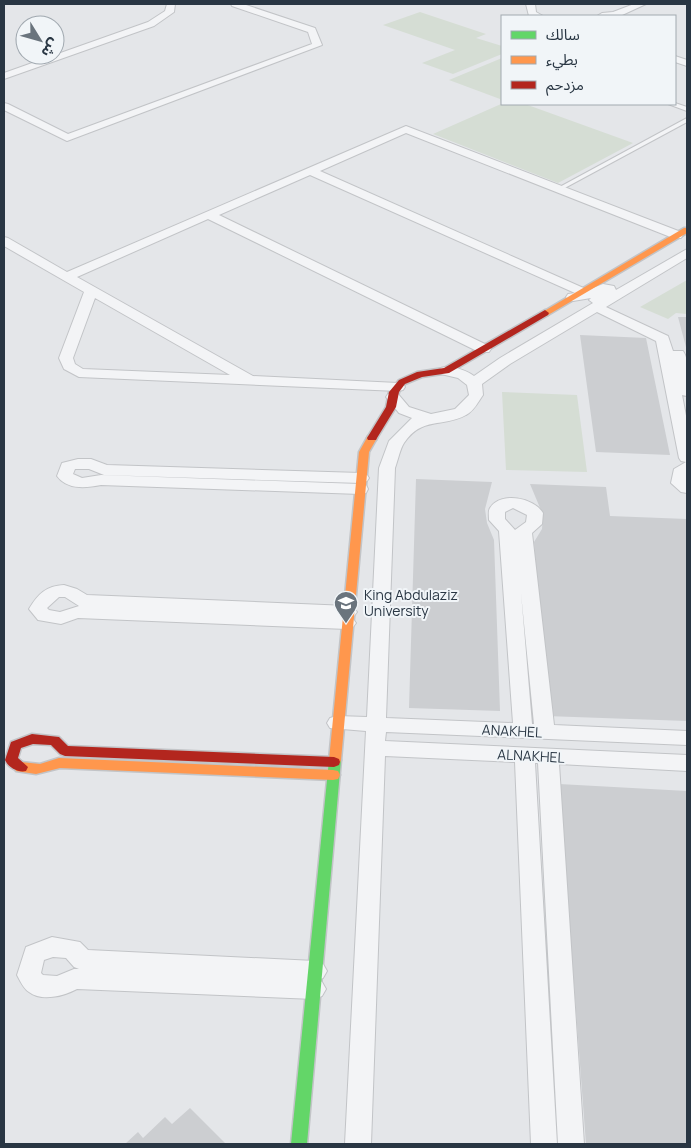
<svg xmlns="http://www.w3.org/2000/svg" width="691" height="1148" viewBox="0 0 691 1148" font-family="Manrope,'Noto Sans Arabic',sans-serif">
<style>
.green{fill:#d5ddd4}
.building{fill:#ccced1}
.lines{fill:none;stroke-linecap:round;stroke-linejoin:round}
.lane-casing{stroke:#c2c4c7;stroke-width:2}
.street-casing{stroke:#c2c4c7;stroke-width:2}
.fast-casing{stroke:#c2c4c7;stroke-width:3}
.slow-casing{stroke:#c2c4c7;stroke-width:3}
.jam-casing{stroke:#c2c4c7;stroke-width:3}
.lane{fill:#f3f4f6;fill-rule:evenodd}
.street{fill:#f3f4f6;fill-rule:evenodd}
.fast{fill:#63d668;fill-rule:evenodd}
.slow{fill:#ff974d;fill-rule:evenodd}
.jam{fill:#b3261e;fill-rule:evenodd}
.labels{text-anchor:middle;stroke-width:4;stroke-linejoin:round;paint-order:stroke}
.poi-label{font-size:14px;fill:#293643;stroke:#f1f5f8;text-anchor:start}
.street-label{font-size:14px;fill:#293643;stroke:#f1f5f8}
</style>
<rect width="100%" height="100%" fill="#e4e6e9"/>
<path class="green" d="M 420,12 L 486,34 L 476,38 L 502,46 L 502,54 L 453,74 L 422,63 L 455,50 L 383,25 Z
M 502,58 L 502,104 L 525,104 L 633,143 L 558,183 L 433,134 L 501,104 L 500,99 L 449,80 Z
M 687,280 L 687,314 L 676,313 L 668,319 L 640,307 Z
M 502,392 L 577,395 L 587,472 L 506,470 Z"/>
<path class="building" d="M 678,317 L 687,317 L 687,351 Z
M 580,335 L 646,338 L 670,455 L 596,452 Z
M 416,479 L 492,482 L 485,509 L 487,523 L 494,540 L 500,711 L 409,708 Z
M 530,484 L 606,487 L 610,516 L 687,519 L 687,721 L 546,716 L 534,542 L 542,529 L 543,515 Z
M 559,784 L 687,791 L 687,1144 L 586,1144 Z
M 190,1108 L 226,1144 L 125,1144 L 138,1132 L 143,1138 L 165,1117 L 172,1124 Z"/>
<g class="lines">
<g class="lane-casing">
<path id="lane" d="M 675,103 L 687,107 L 687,111 L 668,104 Z
M 687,118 L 687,122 L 561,190 L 556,189 Z"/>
</g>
<g class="street-casing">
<path id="street" d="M 167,4 L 175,4 L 174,12 L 154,26 L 4,79 L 4,73 L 148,22 L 165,11 Z
M 231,4 L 243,4 L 315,28 L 322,45 L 67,141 L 4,110 L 4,103 L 8,104 L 68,134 L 312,44 L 308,32 L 232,6 Z
M 526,4 L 535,4 L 536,12 L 543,16 L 529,16 Z
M 634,4 L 646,4 L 620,16 L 597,16 L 602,13 L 613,12 Z
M 675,56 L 687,60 L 687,66 L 675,62 Z
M 406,126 L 681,232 L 683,235 L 681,238 L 673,238 L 406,133 L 320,171 L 588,290 L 603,284 L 614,286 L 616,290 L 687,249 L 687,258 L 606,307 L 668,336 L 673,351 L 683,351 C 691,363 687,382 687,396 L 682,395 L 687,421 L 687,493 L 681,492 L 671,483 L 674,469 L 686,462 L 681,461 L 679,458 L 656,341 L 597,312 L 510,364 L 482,384 L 483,395 C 478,402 474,411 466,415 C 443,428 422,416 404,443 C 400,449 398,460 395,468 L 386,718 L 513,723 L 499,531 L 489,520 C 489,516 488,511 490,508 C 501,491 534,498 543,513 L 542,524 L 532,533 L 554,725 L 687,731 L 687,745 L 386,732 L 385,741 L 687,755 L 687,771 L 559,764 L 584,1144 L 558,1144 L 538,763 L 535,763 L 557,1144 L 531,1144 L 515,762 L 385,756 L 371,1144 L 345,1144 L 366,731 L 330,728 L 327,723 L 330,718 L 337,716 L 367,717 L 379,468 L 389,441 L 412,418 L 399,413 L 386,397 L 388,394 L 398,394 L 409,407 L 431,414 L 455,409 L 469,395 L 467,385 L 458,378 L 441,374 L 439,371 L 441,368 C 451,365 466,370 474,376 L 500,358 L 593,303 L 589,300 L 591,298 L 573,301 L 568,300 L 566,297 L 568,294 L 575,293 L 310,175 L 219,215 L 489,346 L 491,349 L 489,352 L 479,352 L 208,219 L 77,277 L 253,376 L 398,383 L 403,384 L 405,387 L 403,390 L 398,391 L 79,377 L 64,369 L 59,358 L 84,292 L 4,246 L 4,237 L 8,238 L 67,272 ZM 95,298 L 230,375 L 83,369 L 75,364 L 73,358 ZM 513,508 L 527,515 L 526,522 L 515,530 L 505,519 L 505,512 ZM 521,593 L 534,724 L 532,724 Z
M 78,459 L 91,459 L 107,465 L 361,473 L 367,475 L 369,478 L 367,481 L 361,483 L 104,475 L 89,469 L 75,469 L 73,474 L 82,478 L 101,475 L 360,484 L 366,485 L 368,489 L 366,493 L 360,494 L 101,485 C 86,488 67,490 57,476 L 62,463 Z
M 64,585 L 77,589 L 87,595 L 348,606 L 354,608 L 357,612 L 354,616 L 350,618 L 353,619 L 356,623 L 353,627 L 347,629 L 78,618 L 61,624 L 38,620 L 29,609 C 38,594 46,586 64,585 ZM 59,597 L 65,597 L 79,606 L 60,612 L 49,610 L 47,608 Z
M 52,937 L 80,942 L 88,950 L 315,961 L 323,964 L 327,971 L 323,978 L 318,980 L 322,982 L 326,989 L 322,996 L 314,999 L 77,989 C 64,996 42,1002 29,992 C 24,989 20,981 17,975 L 26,947 ZM 53,957 L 66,958 L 74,967 L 79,969 L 74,969 L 57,976 L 43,975 L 41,973 L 44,960 Z"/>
</g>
<g class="fast-casing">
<path id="fast" d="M 335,755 L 340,757 L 341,760 L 307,1144 L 291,1144 L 329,760 L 330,757 Z"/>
</g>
<g class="slow-casing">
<path id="slow" d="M 684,228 L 687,228 L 687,233 L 548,315 L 545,316 L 541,313 Z
M 372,435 L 377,438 L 369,452 L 341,760 L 340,763 L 335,765 L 330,763 L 329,760 L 359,452 L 368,436 Z
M 59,758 L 333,770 L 338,771 L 340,775 L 338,779 L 333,780 L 60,768 L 36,774 L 16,771 L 14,767 L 16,763 L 21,762 L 40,764 Z"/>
</g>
<g class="jam-casing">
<path id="jam" d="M 545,310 L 549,313 L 548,315 L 449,373 L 422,377 L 405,384 L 399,392 L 396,407 L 377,438 L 376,440 L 368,440 L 367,438 L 386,407 L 389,392 L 399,380 L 417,372 L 444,368 Z
M 32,734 L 59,737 L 68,746 L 334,757 L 339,759 L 340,762 L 339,765 L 334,767 L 65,756 L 60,754 L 51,745 L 33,744 L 21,748 L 18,758 L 28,767 L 26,771 C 18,773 8,767 5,760 L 11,742 Z"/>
</g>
<use href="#lane" class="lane"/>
<use href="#street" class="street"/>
<use href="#fast" class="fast"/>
<use href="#slow" class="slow"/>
<use href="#jam" class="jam"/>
</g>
<defs>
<g id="university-pin" transform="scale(1.25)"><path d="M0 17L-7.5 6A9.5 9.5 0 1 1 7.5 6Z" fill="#6a747d" stroke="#f1f5f8"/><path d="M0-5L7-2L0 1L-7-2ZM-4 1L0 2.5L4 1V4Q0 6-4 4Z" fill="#fff"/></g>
</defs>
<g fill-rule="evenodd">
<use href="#university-pin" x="346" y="603"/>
</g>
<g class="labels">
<g class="poi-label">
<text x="364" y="600">King Abdulaziz<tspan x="364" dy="16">University</tspan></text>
</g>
<g class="street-label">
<text transform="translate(512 731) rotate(3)" y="5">ANAKHEL</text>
<text transform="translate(531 756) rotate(3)" y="5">ALNAKHEL</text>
</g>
</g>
<rect width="691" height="1148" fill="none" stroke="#293643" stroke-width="10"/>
<rect x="501" y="15" width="175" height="90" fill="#f1f5f8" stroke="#a1a9b0"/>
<rect x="511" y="31" width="25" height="8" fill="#63d668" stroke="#a1a9b0"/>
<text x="546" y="40" font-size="15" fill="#293643">سالك</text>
<rect x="511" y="56" width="25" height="8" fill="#ff974d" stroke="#a1a9b0"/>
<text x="546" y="65" font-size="15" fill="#293643">بطيء</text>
<rect x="511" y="81" width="25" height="8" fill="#b3261e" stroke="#a1a9b0"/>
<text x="546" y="90" font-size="15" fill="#293643">مزدحم</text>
<g transform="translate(40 40) rotate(127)"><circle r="24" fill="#f1f5f8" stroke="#a1a9b0"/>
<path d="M0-4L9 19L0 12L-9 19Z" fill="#6a747d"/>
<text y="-8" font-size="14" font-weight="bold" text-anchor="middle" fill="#293643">ش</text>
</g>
</svg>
